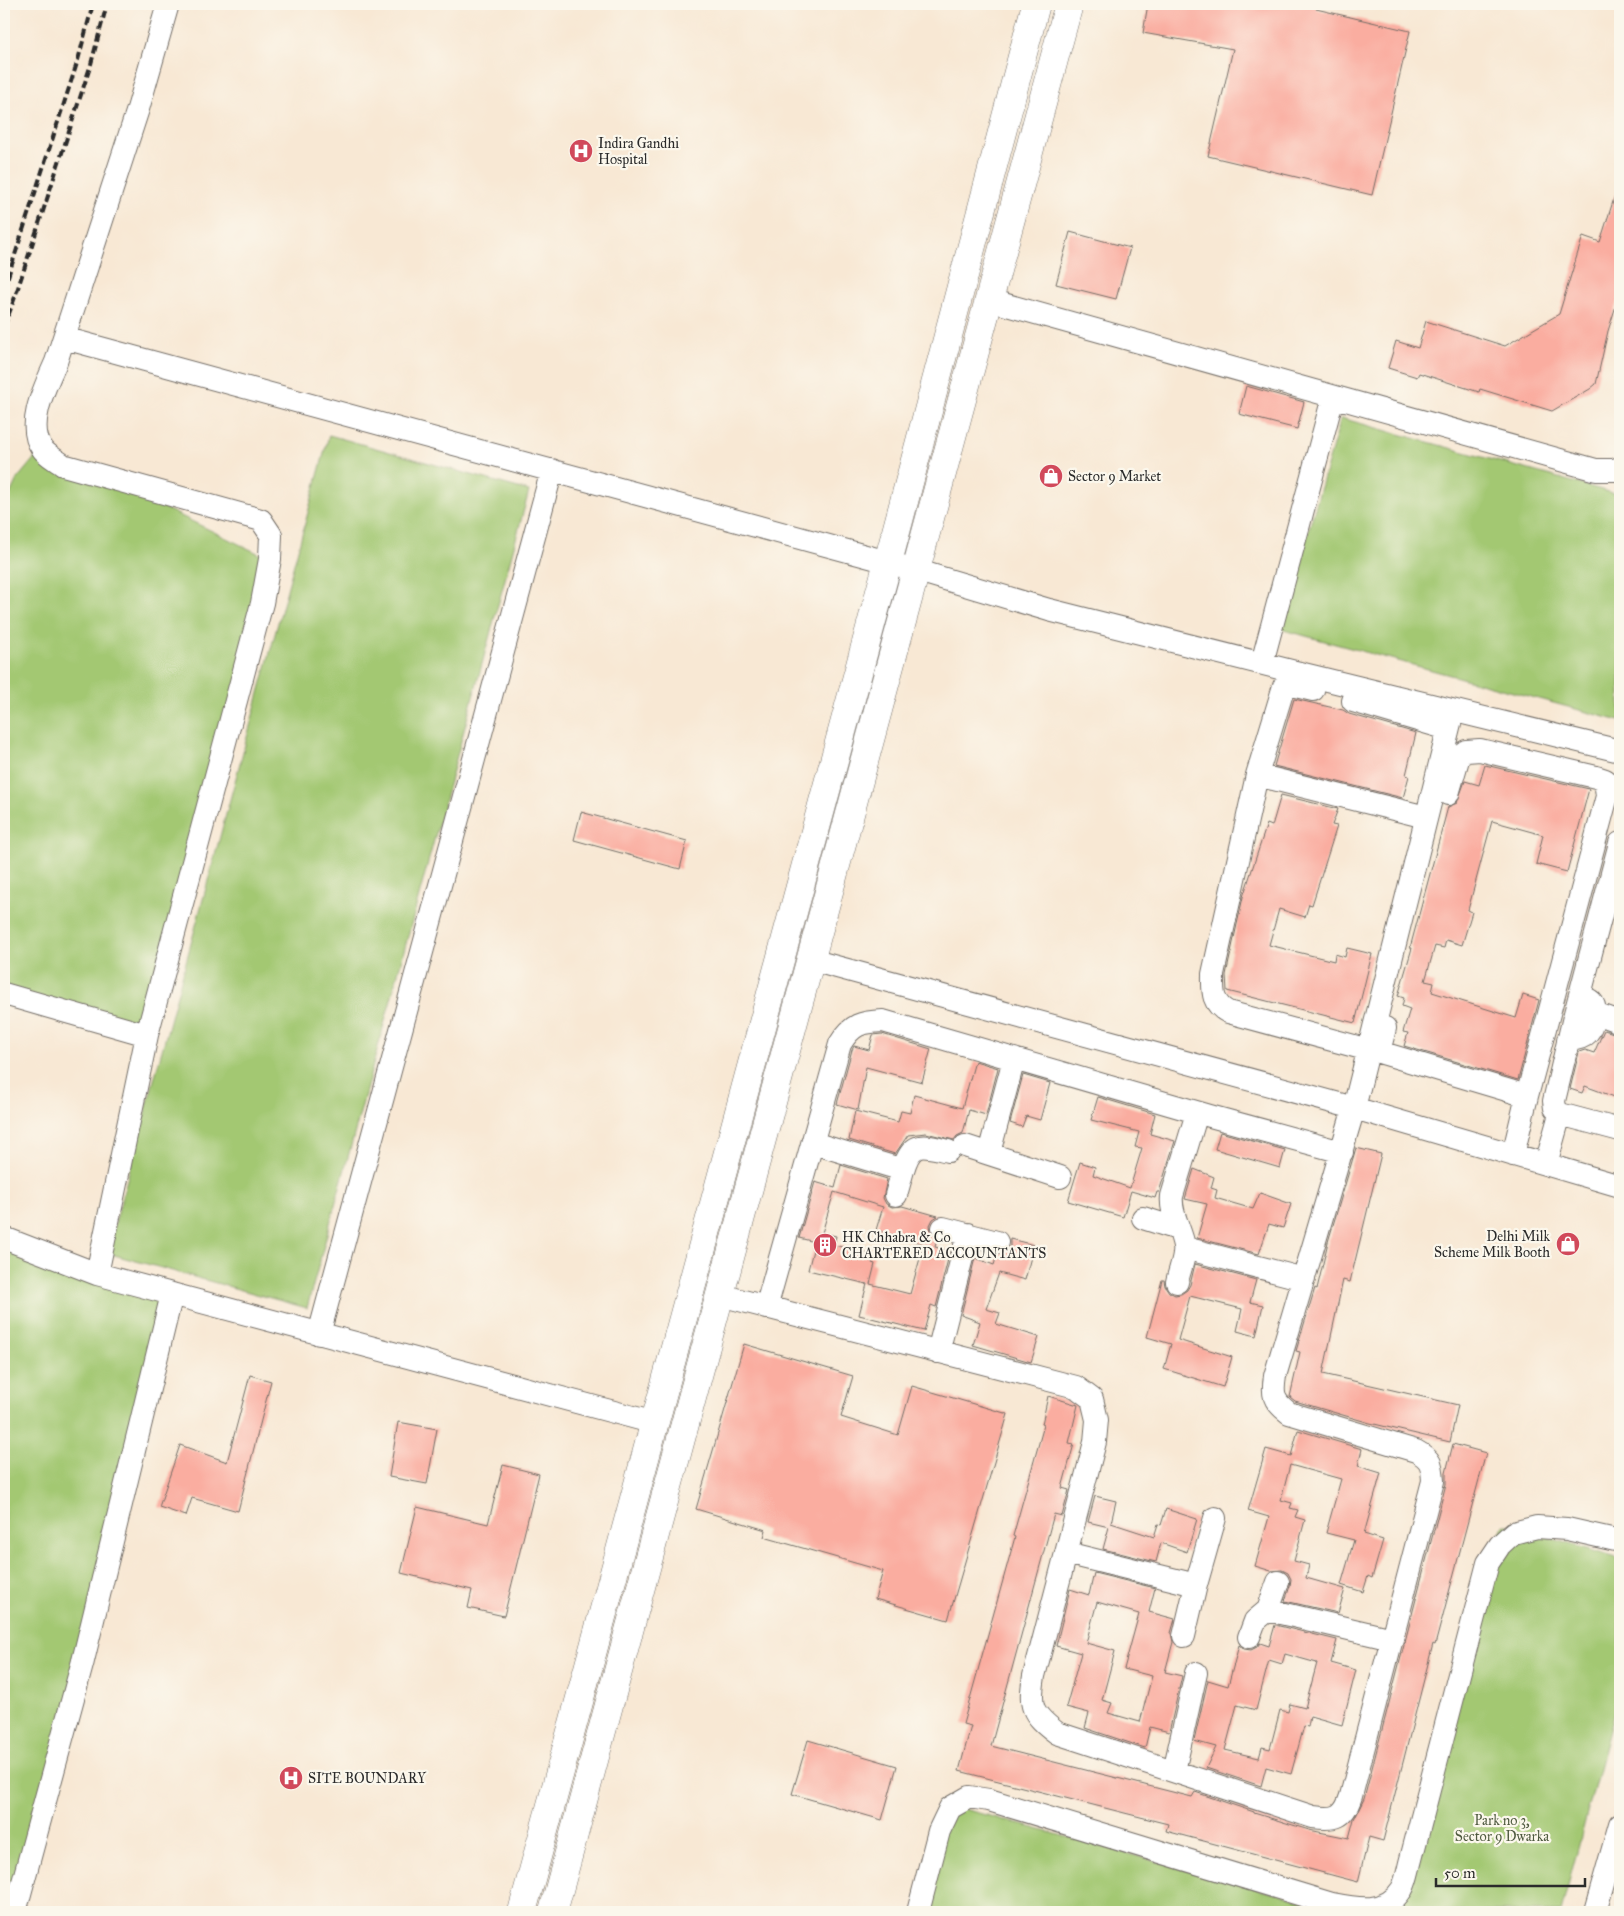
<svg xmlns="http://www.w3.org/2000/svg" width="1624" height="1916" viewBox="0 0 1624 1916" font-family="'IM FELL Great Primer',serif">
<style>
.green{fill:#a3c872;stroke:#677a4e}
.building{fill:#faada0;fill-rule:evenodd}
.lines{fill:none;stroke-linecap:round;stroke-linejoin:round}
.street-casing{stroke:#736d66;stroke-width:24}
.secondary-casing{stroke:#736d66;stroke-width:29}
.street{stroke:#fff;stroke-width:22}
.secondary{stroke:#fff;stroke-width:28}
.rail{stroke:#2b2b2b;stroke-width:4;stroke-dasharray:8 4;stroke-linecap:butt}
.labels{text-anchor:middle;stroke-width:4.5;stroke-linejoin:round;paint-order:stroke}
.poi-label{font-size:14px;fill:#2b2b2b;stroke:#fbf7ec;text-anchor:start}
.park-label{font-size:14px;fill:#4f5a40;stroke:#fbf7ec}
</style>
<rect width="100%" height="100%" fill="#fbf7ec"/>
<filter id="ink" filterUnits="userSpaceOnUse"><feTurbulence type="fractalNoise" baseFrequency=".02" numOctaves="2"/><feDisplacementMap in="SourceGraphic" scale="10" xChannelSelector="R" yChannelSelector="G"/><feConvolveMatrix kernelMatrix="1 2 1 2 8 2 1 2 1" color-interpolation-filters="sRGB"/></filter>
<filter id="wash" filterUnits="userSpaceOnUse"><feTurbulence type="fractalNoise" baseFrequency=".0096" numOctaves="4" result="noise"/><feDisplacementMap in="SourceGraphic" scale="20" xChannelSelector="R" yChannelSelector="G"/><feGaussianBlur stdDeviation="1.12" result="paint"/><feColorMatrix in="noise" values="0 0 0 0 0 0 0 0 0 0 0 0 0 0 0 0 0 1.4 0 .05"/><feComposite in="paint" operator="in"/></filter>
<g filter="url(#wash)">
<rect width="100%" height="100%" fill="#f8e8d4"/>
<path class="green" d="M 1341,418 L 1620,495 L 1620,721 L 1280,629 Z
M 329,435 L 529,491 L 307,1308 L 107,1253 Z
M 42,449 L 270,559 L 147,1035 L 4,996 L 4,507 L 17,479 Z
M 4,1237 L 172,1294 L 13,1912 L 4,1912 Z
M 1504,1524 L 1620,1559 L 1620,1689 L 1561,1912 L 1398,1912 Z
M 949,1805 L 1343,1912 L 922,1912 Z"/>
<g id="blocks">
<path class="building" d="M 1148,4 L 1317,4 L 1316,9 L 1410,31 L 1372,195 L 1208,156 L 1233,49 L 1143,33 Z
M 1617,189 L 1620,190 L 1620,293 L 1608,331 L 1596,384 L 1590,389 L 1552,411 L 1480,389 L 1479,392 L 1419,373 L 1417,377 L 1388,368 L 1396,341 L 1418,348 L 1426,321 L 1505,346 L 1559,314 L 1583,236 L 1600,242 Z
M 1070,232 L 1130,248 L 1116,299 L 1056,284 Z
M 1246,386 L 1304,402 L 1297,429 L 1239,414 Z
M 1294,699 L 1343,710 L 1349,714 L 1416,733 L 1406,775 L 1409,776 L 1403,798 L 1274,766 Z
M 1485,765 L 1589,789 L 1567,872 L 1536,864 L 1543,835 L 1492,821 L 1468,910 L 1472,912 L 1462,945 L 1446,940 L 1444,948 L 1435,946 L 1425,981 L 1434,983 L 1432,992 L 1516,1018 L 1523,995 L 1539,1000 L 1518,1080 L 1404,1046 L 1408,1033 L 1403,1032 L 1410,1009 L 1402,1006 L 1404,998 L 1398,996 L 1412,948 L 1410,948 L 1448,807 L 1457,803 L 1465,781 L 1479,785 Z
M 1281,795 L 1338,809 L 1332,825 L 1337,826 L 1312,905 L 1309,904 L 1305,917 L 1279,909 L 1269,945 L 1334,961 L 1335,954 L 1345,957 L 1347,948 L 1372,954 L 1355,1023 L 1227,991 L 1226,975 L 1243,897 L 1267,824 L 1272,826 Z
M 581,812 L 687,841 L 680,869 L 574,840 Z
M 1604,1030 L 1620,1035 L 1620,1099 L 1585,1086 L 1582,1093 L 1570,1089 L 1579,1052 L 1585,1050 L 1594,1053 Z
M 882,1034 L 931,1049 L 922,1082 L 866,1067 L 858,1110 L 837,1104 L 852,1050 L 854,1046 L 869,1050 L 873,1035 Z
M 975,1061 L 998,1068 L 986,1115 L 969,1110 L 963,1133 L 957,1136 L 954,1140 L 926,1133 L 908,1135 L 895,1154 L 849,1140 L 855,1111 L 898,1122 L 901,1111 L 910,1113 L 914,1095 L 962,1108 Z
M 1023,1075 L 1050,1083 L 1040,1120 L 1026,1116 L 1022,1127 L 1010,1123 Z
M 1098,1097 L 1155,1114 L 1150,1134 L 1175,1141 L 1159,1192 L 1157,1192 L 1155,1198 L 1131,1191 L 1123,1217 L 1068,1201 L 1080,1162 L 1095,1167 L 1093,1175 L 1130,1188 L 1142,1148 L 1135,1147 L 1139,1132 L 1091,1120 Z
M 1220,1132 L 1285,1150 L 1280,1168 L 1215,1149 Z
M 1356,1148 L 1381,1154 L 1350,1282 L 1343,1280 L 1323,1374 L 1458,1405 L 1450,1442 L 1370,1423 L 1295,1401 L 1290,1397 L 1300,1352 L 1296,1351 L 1315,1288 L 1317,1289 L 1328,1242 Z
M 841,1165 L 887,1179 L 883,1198 L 886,1204 L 892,1207 L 902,1206 L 938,1216 L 933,1219 L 930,1225 L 931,1232 L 937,1239 L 935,1247 L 950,1251 L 936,1307 L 931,1305 L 924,1331 L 859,1315 L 867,1284 L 808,1270 L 815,1242 L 799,1238 L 815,1182 L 835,1188 ZM 834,1192 L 883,1207 L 876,1230 L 927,1245 L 924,1244 L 910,1294 L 870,1284 L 875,1264 L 872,1263 L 874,1255 L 834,1245 L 836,1236 L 822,1233 Z
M 1194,1169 L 1214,1177 L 1211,1188 L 1217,1190 L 1215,1198 L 1253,1209 L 1260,1193 L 1291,1204 L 1283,1228 L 1269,1224 L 1259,1254 L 1197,1238 L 1207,1204 L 1185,1199 Z
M 1010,1239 L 1034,1245 L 1025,1280 L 999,1273 L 986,1309 L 1000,1313 L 996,1324 L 1039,1337 L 1031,1362 L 973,1345 L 980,1322 L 961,1315 L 975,1258 L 994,1265 L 997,1255 L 1007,1251 L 1010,1246 Z
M 1195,1264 L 1256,1280 L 1250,1302 L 1263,1305 L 1256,1336 L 1237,1331 L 1242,1309 L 1190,1296 L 1178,1340 L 1232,1357 L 1223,1387 L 1164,1369 L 1171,1344 L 1147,1337 L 1162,1280 L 1164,1280 L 1165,1286 L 1169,1292 L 1175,1295 L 1181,1294 L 1187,1290 L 1190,1285 Z
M 744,1344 L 853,1376 L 841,1417 L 898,1435 L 912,1386 L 1008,1414 L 948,1620 L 875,1599 L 883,1571 L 764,1537 L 766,1530 L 696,1509 Z
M 250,1375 L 271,1381 L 238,1511 L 192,1498 L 186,1516 L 159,1507 L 180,1445 L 227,1462 Z
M 1048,1396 L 1078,1405 L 1069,1443 L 1074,1444 L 1062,1488 L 1069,1490 L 1062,1516 L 1054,1514 L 991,1746 L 1192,1797 L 1195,1792 L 1254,1812 L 1254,1813 L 1309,1830 L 1349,1838 L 1354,1819 L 1364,1799 L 1446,1484 L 1446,1472 L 1453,1444 L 1486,1453 L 1435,1645 L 1433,1644 L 1383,1841 L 1369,1837 L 1358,1882 L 1166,1831 L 1168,1824 L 959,1771 L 971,1726 L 963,1724 L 1015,1537 L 1013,1536 L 1044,1425 L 1042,1424 Z
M 398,1422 L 437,1429 L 427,1484 L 389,1477 Z
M 1298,1430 L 1362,1449 L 1358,1466 L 1381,1473 L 1364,1534 L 1383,1540 L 1372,1578 L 1368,1576 L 1363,1592 L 1341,1585 L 1354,1540 L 1326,1533 L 1341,1479 L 1290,1465 L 1281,1500 L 1292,1503 L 1290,1508 L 1298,1510 L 1295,1517 L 1305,1520 L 1294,1561 L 1309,1565 L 1306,1578 L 1345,1589 L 1338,1613 L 1285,1601 L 1290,1586 L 1291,1579 L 1288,1573 L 1282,1570 L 1271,1571 L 1255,1566 L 1269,1517 L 1248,1511 L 1266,1449 L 1291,1456 Z
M 503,1465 L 539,1474 L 504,1616 L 468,1608 L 472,1590 L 401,1573 L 417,1507 L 488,1524 Z
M 1095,1496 L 1116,1501 L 1111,1523 L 1154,1537 L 1158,1524 L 1161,1525 L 1166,1509 L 1197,1519 L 1187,1552 L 1161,1543 L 1156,1562 L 1103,1549 L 1109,1527 L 1088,1522 Z
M 1094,1573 L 1155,1588 L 1149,1612 L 1175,1619 L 1171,1633 L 1173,1642 L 1165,1672 L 1182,1676 L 1169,1732 L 1150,1727 L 1145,1748 L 1085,1728 L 1089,1713 L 1066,1707 L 1081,1653 L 1056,1646 L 1070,1589 L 1089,1595 ZM 1097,1602 L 1139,1614 L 1124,1669 L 1152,1676 L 1140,1722 L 1108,1713 L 1112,1703 L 1102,1700 L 1115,1651 L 1086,1643 Z
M 1275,1625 L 1337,1640 L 1331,1663 L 1356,1670 L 1342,1725 L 1310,1716 L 1308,1727 L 1304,1726 L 1291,1774 L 1266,1767 L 1261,1786 L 1206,1768 L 1216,1747 L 1194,1741 L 1208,1680 L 1228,1686 L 1239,1645 L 1244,1649 L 1251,1650 L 1257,1647 L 1260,1643 L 1269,1646 ZM 1285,1654 L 1317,1663 L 1305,1708 L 1290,1704 L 1288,1712 L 1280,1710 L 1270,1749 L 1262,1747 L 1259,1758 L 1225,1750 L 1237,1705 L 1256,1710 L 1269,1660 L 1282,1664 Z
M 808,1740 L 897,1766 L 882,1820 L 792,1794 Z"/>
</g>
</g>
<g filter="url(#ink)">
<use href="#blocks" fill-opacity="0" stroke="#736d66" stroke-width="1"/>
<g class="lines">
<g class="street-casing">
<path id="street" d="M 989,300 L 1596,470 L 1614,470 L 1620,468
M 64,338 L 888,562 L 1049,610 L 1291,671 L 1620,751
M 1262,663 L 1333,397
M 1353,701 L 1448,729
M 1257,775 L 1284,686 L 1287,684 L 1313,690
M 1448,794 L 1459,756 L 1466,751 L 1480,750 L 1596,777 L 1605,780 L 1607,796 L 1527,1096 L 1513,1155
M 1620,843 L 1573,1021 L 1554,1101 L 1555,1108 L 1560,1114 L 1620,1130
M 811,960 L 1354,1108 L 1620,1186
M 4,994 L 147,1035
M 1580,996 C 1590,999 1595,1002 1595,1013 L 1620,1022
M 1385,1028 L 1379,1052 L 1527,1096
M 1568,1040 C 1589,1039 1590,1031 1595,1013
M 1369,1050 L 1228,1012 C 1211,1003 1213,990 1213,974 L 1257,775 L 1426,817
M 813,1143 L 903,1170 C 912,1140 922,1145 948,1151
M 965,1146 L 1060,1177
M 989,1153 L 1014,1059
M 1546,1164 L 1560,1114
M 896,1195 L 903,1170
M 1143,1218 L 1178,1229
M 943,1228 L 997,1242
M 4,1238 L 97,1274 L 655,1423
M 1185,1248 L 1304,1279
M 97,1274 L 147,1035 L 262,603 L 270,559 L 271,535 L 261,520 L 63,465 C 57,460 46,455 42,448 C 25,425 46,385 56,362 L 138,109 L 168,4
M 1177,1282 C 1179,1271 1186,1256 1184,1246 C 1181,1229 1170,1214 1172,1196 L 1197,1113
M 720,1295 L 1076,1387 L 1092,1399 L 1097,1420 L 1095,1442 L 1034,1676 C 1029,1707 1031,1713 1057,1733 L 1313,1817 C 1336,1820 1344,1818 1351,1796 L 1433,1481 C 1432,1464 1431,1459 1416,1451 L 1289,1413 C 1273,1401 1272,1395 1275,1376 L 1354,1108 L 1453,711
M 766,1308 L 840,1044 C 852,1024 861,1022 883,1021 L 1210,1116 L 1342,1152
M 319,1334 L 552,470
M 938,1352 L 968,1234
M 1066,1553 L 1196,1585
M 1268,1610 L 1392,1639
M 1184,1636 L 1196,1585 L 1215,1518
M 1249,1637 L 1255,1621 L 1268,1610 L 1278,1582
M 1174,1771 L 1196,1673
M 15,1912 L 83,1661 L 172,1294
M 918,1912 L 939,1831 L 950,1808 L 969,1797 L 989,1800 L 1332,1904 C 1357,1909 1386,1915 1402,1889 C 1406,1882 1408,1871 1410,1863 L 1488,1563 L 1500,1545 L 1513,1533 L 1537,1527 L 1567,1529 L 1620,1541
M 1595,1912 L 1620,1824"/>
</g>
<g class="secondary-casing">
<path id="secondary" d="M 522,1912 L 888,562 L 1036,4
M 553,1912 L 1069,4"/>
</g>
<use href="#street" class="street"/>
<use href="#secondary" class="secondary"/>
<path class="rail" d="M 4,289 L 78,60 L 93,4
M 4,327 L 15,297 L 91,64 L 107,4"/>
</g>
</g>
<defs>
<g id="hospital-disc" transform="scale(1.25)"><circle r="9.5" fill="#d1495b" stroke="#fbf7ec"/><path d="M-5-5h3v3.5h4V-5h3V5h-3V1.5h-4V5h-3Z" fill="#fff"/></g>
<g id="shop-disc" transform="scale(1.25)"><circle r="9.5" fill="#d1495b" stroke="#fbf7ec"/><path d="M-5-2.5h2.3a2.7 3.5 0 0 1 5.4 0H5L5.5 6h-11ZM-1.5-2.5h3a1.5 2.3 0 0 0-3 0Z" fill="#fff"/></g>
<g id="building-disc" transform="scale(1.25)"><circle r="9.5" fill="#d1495b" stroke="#fbf7ec"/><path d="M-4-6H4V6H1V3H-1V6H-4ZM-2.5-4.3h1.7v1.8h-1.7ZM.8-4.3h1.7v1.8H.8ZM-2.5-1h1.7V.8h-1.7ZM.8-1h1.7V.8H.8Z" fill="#fff"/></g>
</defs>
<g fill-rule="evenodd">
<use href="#hospital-disc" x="581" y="151"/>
<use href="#shop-disc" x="1051" y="476"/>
<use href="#shop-disc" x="1568" y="1244"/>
<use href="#building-disc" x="825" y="1245"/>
<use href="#hospital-disc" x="291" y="1778"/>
</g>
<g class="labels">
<g class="poi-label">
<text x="598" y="148">Indira Gandhi<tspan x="598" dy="16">Hospital</tspan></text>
<text x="1068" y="481">Sector 9 Market</text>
<text x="1550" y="1241" text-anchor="end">Delhi Milk<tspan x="1550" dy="16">Scheme Milk Booth</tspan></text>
<text x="842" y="1242">HK Chhabra &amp; Co<tspan x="842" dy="16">CHARTERED ACCOUNTANTS</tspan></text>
<text x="308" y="1783">SITE BOUNDARY</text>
</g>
<g class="park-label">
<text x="1502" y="1825">Park no 3,<tspan x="1502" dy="16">Sector 9 Dwarka</tspan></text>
</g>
</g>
<rect width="1624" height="1916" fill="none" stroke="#fbf7ec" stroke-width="20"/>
<path d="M1436 1878v8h149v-8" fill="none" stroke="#2b2b2b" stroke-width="2.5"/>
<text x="1444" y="1878" font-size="15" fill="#2b2b2b" stroke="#fbf7ec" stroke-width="4" paint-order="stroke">50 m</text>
</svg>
